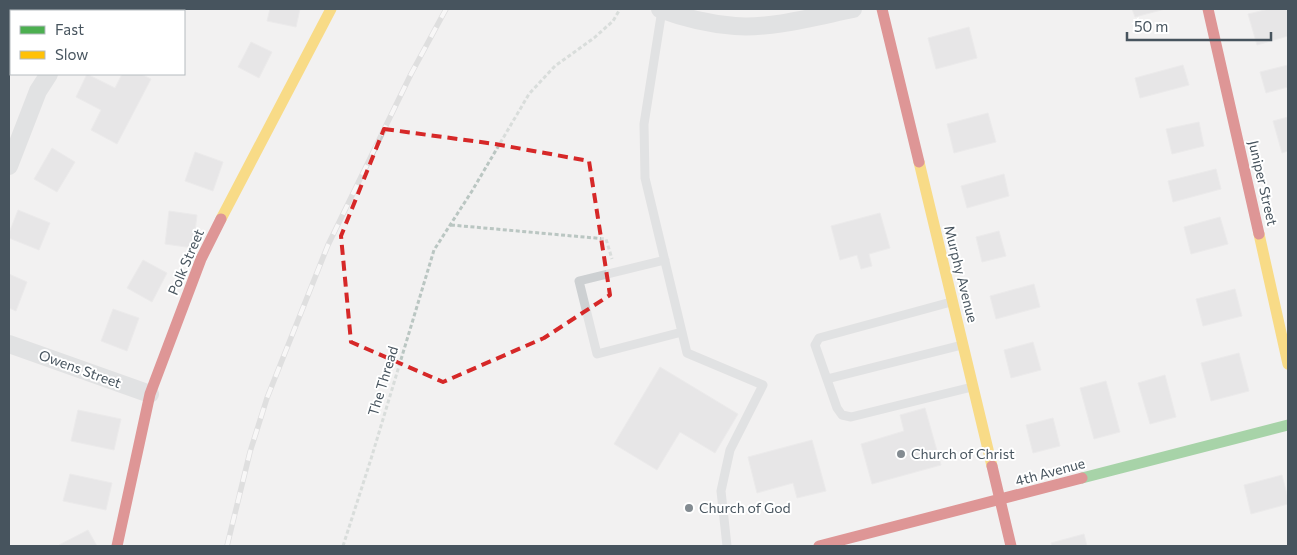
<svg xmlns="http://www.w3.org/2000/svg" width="1297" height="555" viewBox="0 0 1297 555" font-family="Commissioner,sans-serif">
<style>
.building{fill:#d9d9db;stroke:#e3e3e4}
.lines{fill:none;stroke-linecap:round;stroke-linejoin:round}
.path{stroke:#bac6c2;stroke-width:3;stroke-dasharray:4 2.5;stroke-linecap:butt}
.lane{stroke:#cdd0d2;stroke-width:9}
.street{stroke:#cdd0d2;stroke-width:18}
.fast{stroke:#4caf50;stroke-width:11}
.slow{stroke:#ffc107;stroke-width:11}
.jam{stroke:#c62828;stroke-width:11}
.rail-casing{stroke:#c7c9cb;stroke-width:5.5}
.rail{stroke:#fff;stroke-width:4;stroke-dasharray:11;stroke-linecap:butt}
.marked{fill:none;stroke:#d62828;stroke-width:4;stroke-dasharray:10 6;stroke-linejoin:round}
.poi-dot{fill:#838b91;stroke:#fff;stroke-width:2}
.labels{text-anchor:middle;stroke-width:4;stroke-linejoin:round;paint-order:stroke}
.street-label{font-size:14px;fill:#47545e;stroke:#fff}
.poi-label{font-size:14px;fill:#47545e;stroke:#fff;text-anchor:start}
</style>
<rect width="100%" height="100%" fill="#f2f1f1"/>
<path class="building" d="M 270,9 L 300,9 L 296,27 L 267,21 Z
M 1132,9 L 1165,9 L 1135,17 Z
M 1269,9 L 1288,9 L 1288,36 L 1257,45 L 1248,14 Z
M 969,27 L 977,58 L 936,69 L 928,38 Z
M 251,42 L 272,52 L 259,78 L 238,67 Z
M 1183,65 L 1189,85 L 1140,98 L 1135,78 Z
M 1288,65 L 1288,87 L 1266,93 L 1260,72 Z
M 87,74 L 115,88 L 122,74 L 141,74 L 151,79 L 117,144 L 91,130 L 101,110 L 76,97 Z
M 988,113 L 996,142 L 954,153 L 947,124 Z
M 1288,117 L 1288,151 L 1282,153 L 1273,121 Z
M 1199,122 L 1204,146 L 1172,154 L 1166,129 Z
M 52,148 L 75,162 L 57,192 L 34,179 Z
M 195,152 L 223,162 L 213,191 L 185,181 Z
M 1216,169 L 1221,189 L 1173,202 L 1168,181 Z
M 1004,174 L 1009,196 L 967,208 L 961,186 Z
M 18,210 L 50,223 L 39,250 L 9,238 L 9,233 Z
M 169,211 L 197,215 L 193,248 L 165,244 Z
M 880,213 L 890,248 L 869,254 L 872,266 L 861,269 L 857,255 L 840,260 L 831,226 Z
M 1220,217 L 1228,244 L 1191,254 L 1184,227 Z
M 999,231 L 1006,256 L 982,262 L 976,237 Z
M 143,260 L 167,273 L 152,302 L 127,288 Z
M 9,274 L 27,282 L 16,311 L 9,308 Z
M 1034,284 L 1040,307 L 996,319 L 990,296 Z
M 1235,289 L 1242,316 L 1203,326 L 1196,299 Z
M 113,309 L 139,318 L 127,351 L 101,341 Z
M 1033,342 L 1041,370 L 1011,378 L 1004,350 Z
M 1239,353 L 1249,391 L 1211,401 L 1201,363 Z
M 660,367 L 738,414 L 715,453 L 680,432 L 657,470 L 614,444 Z
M 1165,375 L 1176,417 L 1150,424 L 1138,383 Z
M 1106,381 L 1120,432 L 1094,439 L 1080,388 Z
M 925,408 L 941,465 L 872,484 L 861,444 L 904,431 L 900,415 Z
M 78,410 L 121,419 L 114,450 L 71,441 Z
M 1053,418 L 1060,446 L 1033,453 L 1026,425 Z
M 812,440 L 826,491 L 797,498 L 793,483 L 757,493 L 748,457 Z
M 70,474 L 112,483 L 106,510 L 63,501 Z
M 1282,475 L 1288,498 L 1288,504 L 1251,514 L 1244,485 Z
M 88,530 L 97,546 L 59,546 L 59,545 Z
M 1084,534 L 1087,546 L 1052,546 L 1051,543 Z"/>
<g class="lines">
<path class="path" d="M 451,225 L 606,239 L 612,259
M 343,546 L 371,459 L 434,250 L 472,191 L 529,94 L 555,66 L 594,38 L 613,21 L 620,9"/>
<path class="lane" d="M 662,10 L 644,124 L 645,178 L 687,353 L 763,385 L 730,450 L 721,491 L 727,546
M 665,260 L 579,281 L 597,354 L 682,332
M 951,302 L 819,338 L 815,345 L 837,408 L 842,415 L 851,417 L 972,387
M 827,379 L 962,345"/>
<path class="street" d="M 660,9 C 684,18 709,24 735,26 C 770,29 818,16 853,9
M 86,11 L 88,9
M 9,166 L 38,91 L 49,74
M 9,344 L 150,394"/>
<path class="fast" d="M 1082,478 L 1288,425"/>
<path class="slow" d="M 919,162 L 992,466
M 221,219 L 331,9
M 1259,234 L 1288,364"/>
<path class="jam" d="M 882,9 L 919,162
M 1208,9 L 1259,234
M 992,466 L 1011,546
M 117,546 L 150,394 L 201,259 L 221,219
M 819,546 L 1082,478"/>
<g class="rail-casing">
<path id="rail" d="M 227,546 L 250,452 L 267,398 L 328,245 L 411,74 L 446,9"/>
</g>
<use href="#rail" class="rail"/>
</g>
<path d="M0 0H1297V555H0ZM 384,129 L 495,144 L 589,161 L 610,295 L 544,338 L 443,382 L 351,342 L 341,236 Z" fill="#f2f1f1" fill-opacity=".55" fill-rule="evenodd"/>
<path class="marked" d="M 384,129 L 495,144 L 589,161 L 610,295 L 544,338 L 443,382 L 351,342 L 341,236 Z"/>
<g class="poi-dot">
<circle cx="901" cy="454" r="5"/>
<circle cx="689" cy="508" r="5"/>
</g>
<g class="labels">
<g class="street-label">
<text transform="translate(1263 183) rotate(77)" y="5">Juniper Street</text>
<text transform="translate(186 262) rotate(-67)" y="5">Polk Street</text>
<text transform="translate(961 274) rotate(76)" y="5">Murphy Avenue</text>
<text transform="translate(80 369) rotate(20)" y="5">Owens Street</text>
<text transform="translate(383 381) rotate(-73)" y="5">The Thread</text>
<text transform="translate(1050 472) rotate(-15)" y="5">4th Avenue</text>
</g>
<g class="poi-label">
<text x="911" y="459">Church of Christ</text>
<text x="699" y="513">Church of God</text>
</g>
</g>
<rect width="1297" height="555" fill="none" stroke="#47545e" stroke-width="20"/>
<rect x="10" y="10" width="175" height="65" fill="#ffffff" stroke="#b5bbbf"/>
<rect x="20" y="26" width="25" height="8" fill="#4caf50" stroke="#b5bbbf"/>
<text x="55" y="35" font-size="15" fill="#47545e">Fast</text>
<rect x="20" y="51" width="25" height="8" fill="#ffc107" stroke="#b5bbbf"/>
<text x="55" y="60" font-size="15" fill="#47545e">Slow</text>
<path d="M1127 32v8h144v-8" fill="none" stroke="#47545e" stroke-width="2.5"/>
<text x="1134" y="32" font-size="15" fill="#47545e" stroke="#ffffff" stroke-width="4" paint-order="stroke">50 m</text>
</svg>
